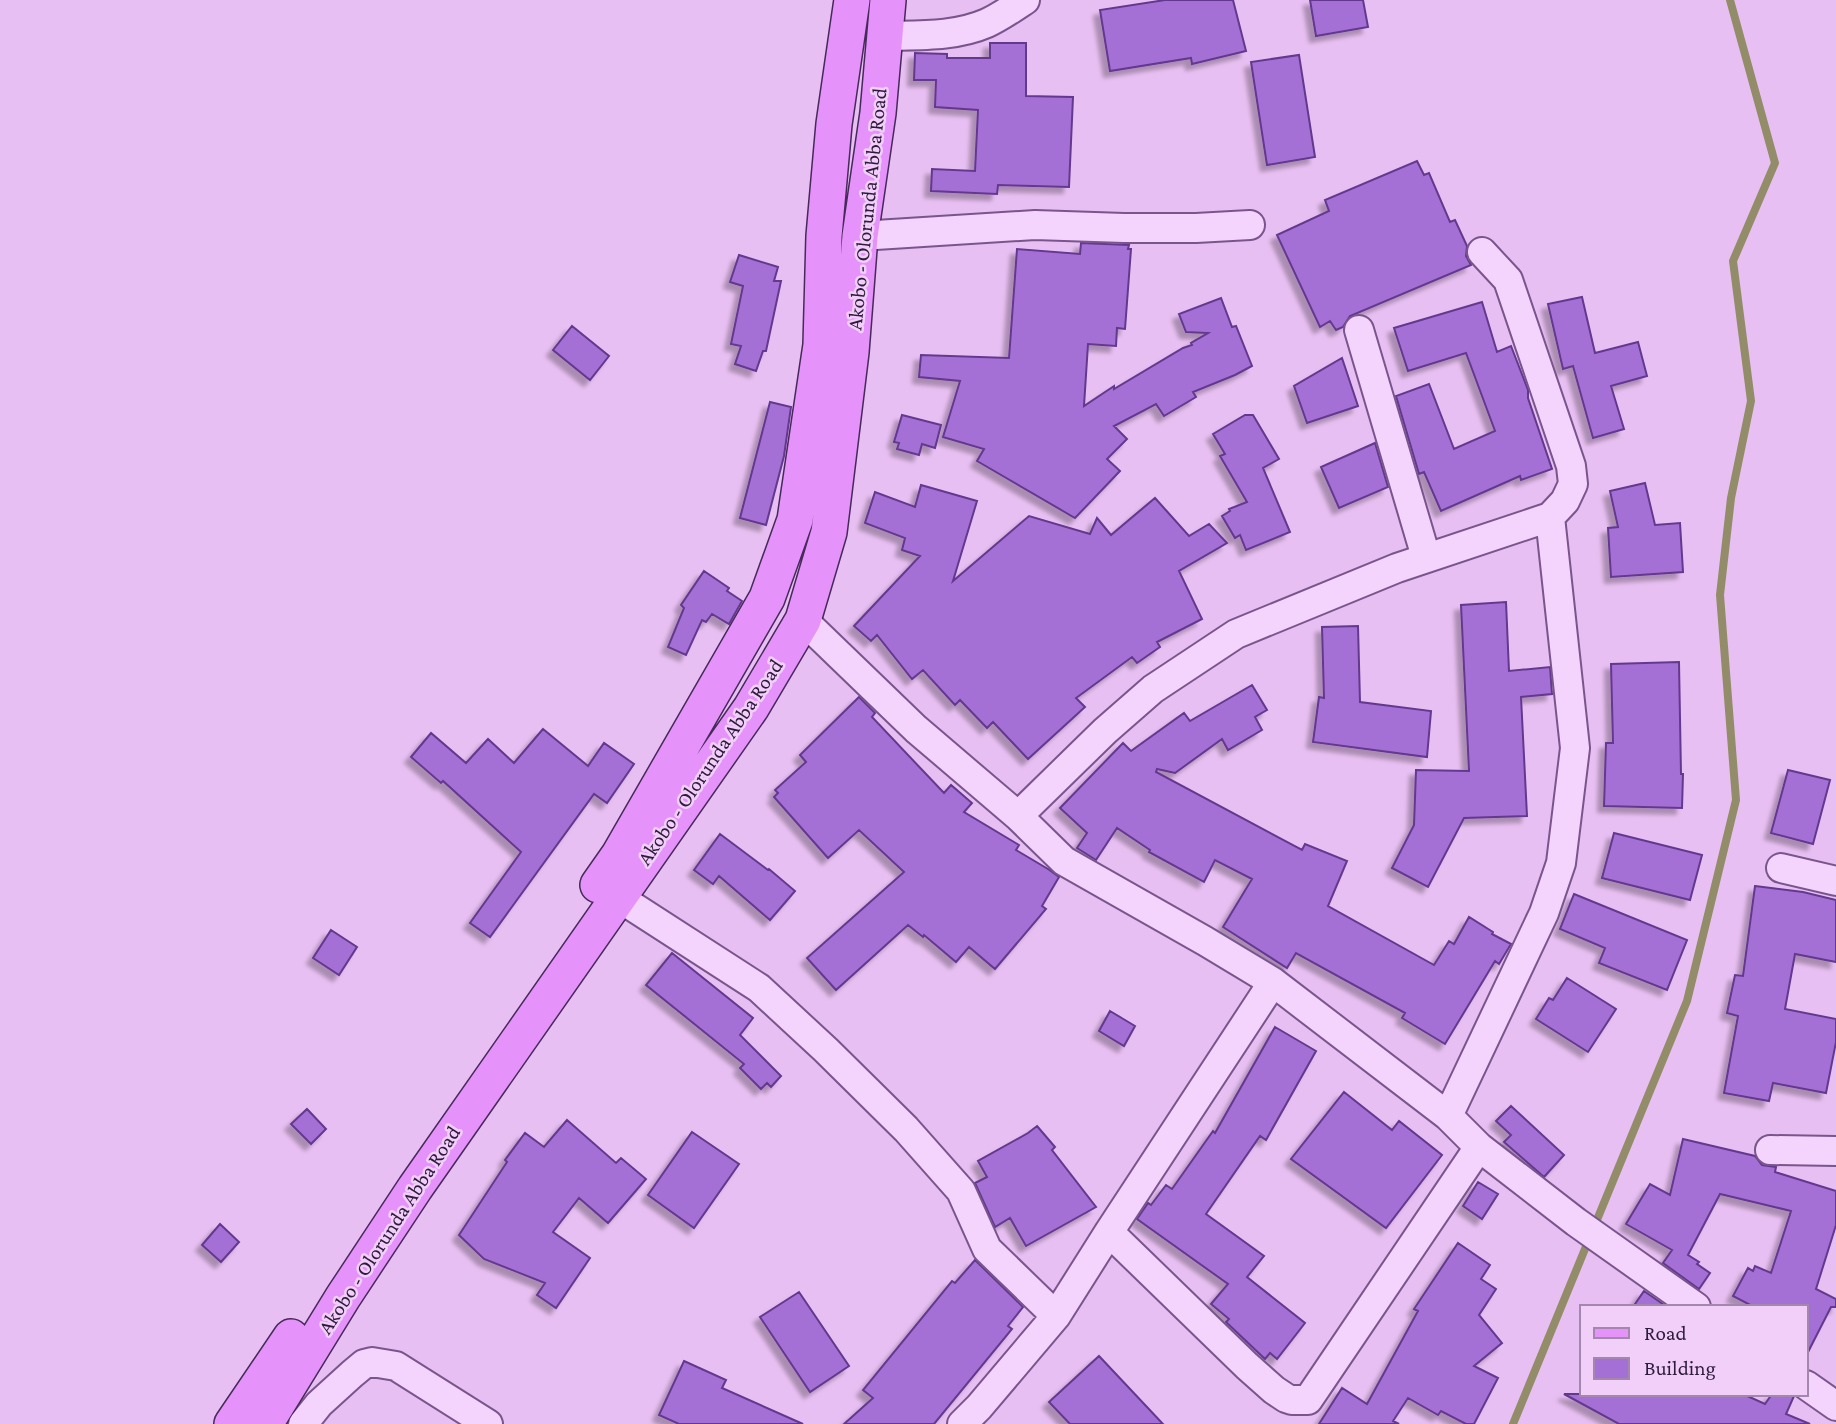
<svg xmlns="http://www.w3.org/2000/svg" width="1836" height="1424" viewBox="0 0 1836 1424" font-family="'Crimson Pro',serif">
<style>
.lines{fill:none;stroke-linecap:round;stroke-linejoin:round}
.stream{stroke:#928d68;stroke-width:8}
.building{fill:#a570d5;stroke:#64388f;stroke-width:2;filter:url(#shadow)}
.minor-casing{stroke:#79558d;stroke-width:32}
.major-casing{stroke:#462a5a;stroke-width:38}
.minor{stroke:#f4d3fc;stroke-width:28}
.major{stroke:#e592fa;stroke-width:35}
.labels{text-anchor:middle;stroke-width:5;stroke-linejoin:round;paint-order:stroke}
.street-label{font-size:21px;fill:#2e1b3b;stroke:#f1cff9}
</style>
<defs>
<filter id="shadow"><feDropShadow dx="-6" dy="6" stdDeviation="2" flood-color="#0004"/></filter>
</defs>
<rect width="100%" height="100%" fill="#e8bff2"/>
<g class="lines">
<path class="stream" d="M 1513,1424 L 1687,1001 L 1736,800 L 1720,595 L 1731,498 L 1751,401 L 1733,261 L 1775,163 L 1730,0"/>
</g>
<path class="building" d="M 1165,0 L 1233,0 L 1246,51 L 1192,64 L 1191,58 L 1110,71 L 1100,10 Z
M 1310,0 L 1363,0 L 1368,27 L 1316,36 Z
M 990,43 L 1026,43 L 1026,96 L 1073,97 L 1069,187 L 998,185 L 997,194 L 931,191 L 932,169 L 975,171 L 978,110 L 935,107 L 936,80 L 914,80 L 915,53 L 947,54 L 947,58 L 990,58 Z
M 1299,55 L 1315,157 L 1267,165 L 1251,62 Z
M 1417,161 L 1424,175 L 1429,173 L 1450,222 L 1455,220 L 1467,246 L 1466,256 L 1471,265 L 1350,316 L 1343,327 L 1336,330 L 1330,321 L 1320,327 L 1277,235 L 1329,211 L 1325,200 Z
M 1081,243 L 1129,245 L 1128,249 L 1131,249 L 1125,329 L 1117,328 L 1116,346 L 1088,344 L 1084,406 L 1114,386 L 1114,389 L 1183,348 L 1192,345 L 1191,343 L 1208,333 L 1186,332 L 1179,314 L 1221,298 L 1232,327 L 1236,326 L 1252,366 L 1235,375 L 1193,392 L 1196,397 L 1164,416 L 1156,404 L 1114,426 L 1127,439 L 1107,459 L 1120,471 L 1075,518 L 977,461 L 984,449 L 943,437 L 960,381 L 919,377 L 921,355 L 1009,358 L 1017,249 L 1080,254 Z
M 739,255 L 778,267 L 774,281 L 781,281 L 766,351 L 763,351 L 756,371 L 735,364 L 741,346 L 731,344 L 743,286 L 730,282 Z
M 1582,297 L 1595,353 L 1638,342 L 1647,376 L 1611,386 L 1624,429 L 1593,438 L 1573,366 L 1563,369 L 1548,304 Z
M 1482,302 L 1497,352 L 1511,346 L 1528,390 L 1528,398 L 1552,469 L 1521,480 L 1520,476 L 1441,511 L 1424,472 L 1419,474 L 1396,396 L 1429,384 L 1454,449 L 1495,431 L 1466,353 L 1408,371 L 1394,328 Z
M 572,326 L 609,356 L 590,380 L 553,350 Z
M 1342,358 L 1358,406 L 1307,423 L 1294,386 Z
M 770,402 L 791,407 L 784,456 L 766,525 L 740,518 Z
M 902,415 L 941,425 L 935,448 L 922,444 L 919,455 L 897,449 L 899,443 L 894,442 Z
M 1245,415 L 1253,415 L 1279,459 L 1263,468 L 1290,532 L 1246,550 L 1240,535 L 1235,538 L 1222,516 L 1230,511 L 1229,509 L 1247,502 L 1220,456 L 1225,454 L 1213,434 Z
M 1375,443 L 1388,487 L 1339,508 L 1321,467 Z
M 1645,483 L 1655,525 L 1680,523 L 1683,572 L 1611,577 L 1608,528 L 1618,527 L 1610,491 Z
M 921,485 L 977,501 L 953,581 L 1029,516 L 1090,534 L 1097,518 L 1111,535 L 1155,498 L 1189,536 L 1209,524 L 1227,543 L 1179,571 L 1202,619 L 1157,642 L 1160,647 L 1137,663 L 1132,657 L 1076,698 L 1085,707 L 1028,759 L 993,722 L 987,728 L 960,700 L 955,705 L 923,670 L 912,679 L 877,635 L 871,641 L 854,626 L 920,556 L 902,550 L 905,538 L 865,523 L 875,492 L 915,507 Z
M 704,571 L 729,588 L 727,591 L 742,601 L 729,624 L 712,614 L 706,622 L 702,620 L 686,655 L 668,647 L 684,608 L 681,605 Z
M 1506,602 L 1509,671 L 1550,667 L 1552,694 L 1521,697 L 1527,816 L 1464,818 L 1428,887 L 1392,868 L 1414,825 L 1416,770 L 1469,771 L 1461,605 Z
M 1358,626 L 1360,702 L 1431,711 L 1427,757 L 1313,742 L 1319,697 L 1324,698 L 1322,627 Z
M 1679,662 L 1681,774 L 1683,774 L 1682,808 L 1604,806 L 1606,743 L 1613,743 L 1611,664 Z
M 1252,685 L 1267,710 L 1255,717 L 1262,730 L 1228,750 L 1222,739 L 1175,773 L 1157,769 L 1156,772 L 1302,850 L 1305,844 L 1347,861 L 1328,906 L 1434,965 L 1449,941 L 1454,944 L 1469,917 L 1493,932 L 1492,934 L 1511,944 L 1499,964 L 1495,961 L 1445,1044 L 1402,1018 L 1405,1013 L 1296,953 L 1287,968 L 1223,927 L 1252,879 L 1215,860 L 1204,882 L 1149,852 L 1150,850 L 1117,828 L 1096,860 L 1077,848 L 1087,833 L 1060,808 L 1123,743 L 1131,751 L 1184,713 L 1190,721 Z
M 859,697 L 875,713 L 872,717 L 944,793 L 951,785 L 972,803 L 964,812 L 1019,845 L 1016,850 L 1048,869 L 1059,877 L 1042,906 L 1046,909 L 995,969 L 969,947 L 956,962 L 924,935 L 923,937 L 908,925 L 836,990 L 807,958 L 904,872 L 859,830 L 828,858 L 774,797 L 778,793 L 775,790 L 806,762 L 800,755 Z
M 543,729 L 588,766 L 604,743 L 634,764 L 607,803 L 594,794 L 490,937 L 470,923 L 521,852 L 443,781 L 441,783 L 411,757 L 431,733 L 466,763 L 488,739 L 514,763 Z
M 1788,770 L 1830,780 L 1813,844 L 1771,833 Z
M 1614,833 L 1702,855 L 1690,900 L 1602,878 Z
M 720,834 L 768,870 L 769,869 L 795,891 L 770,920 L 719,876 L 713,884 L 694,870 Z
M 1755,886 L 1803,892 L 1836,900 L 1836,962 L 1795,954 L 1785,1009 L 1836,1019 L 1836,1042 L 1826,1093 L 1773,1083 L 1769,1101 L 1724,1093 L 1738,1016 L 1727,1013 L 1735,975 L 1743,976 Z
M 1574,894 L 1687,940 L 1667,990 L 1599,963 L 1605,948 L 1560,929 Z
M 331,930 L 357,947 L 339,975 L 313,958 Z
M 672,953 L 753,1018 L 740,1035 L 781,1076 L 771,1087 L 767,1083 L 761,1089 L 740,1068 L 744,1064 L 646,985 Z
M 1567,978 L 1616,1009 L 1588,1052 L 1536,1019 L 1549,998 L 1553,1000 Z
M 1110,1011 L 1135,1026 L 1124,1046 L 1099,1031 Z
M 1275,1027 L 1316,1051 L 1266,1140 L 1260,1136 L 1206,1214 L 1264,1256 L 1247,1277 L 1305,1323 L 1277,1359 L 1270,1353 L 1265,1359 L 1226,1322 L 1229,1319 L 1211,1304 L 1228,1284 L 1137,1219 L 1148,1203 L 1151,1205 L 1166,1185 L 1172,1189 L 1213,1131 L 1215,1133 Z
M 1344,1092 L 1392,1130 L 1399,1121 L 1442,1155 L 1386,1228 L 1291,1159 Z
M 1511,1106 L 1564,1155 L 1544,1177 L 1504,1142 L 1511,1135 L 1496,1121 Z
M 307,1109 L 326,1129 L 311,1144 L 291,1124 Z
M 567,1120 L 616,1163 L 621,1158 L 646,1179 L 608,1223 L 579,1198 L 553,1232 L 590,1258 L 556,1308 L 537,1295 L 545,1283 L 484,1259 L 459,1235 L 507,1162 L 505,1160 L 525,1133 L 544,1147 Z
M 1037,1126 L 1055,1147 L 1052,1150 L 1096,1207 L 1026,1246 L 1010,1218 L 995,1227 L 975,1183 L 987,1177 L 978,1161 L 1028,1133 Z
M 692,1132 L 739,1164 L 694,1228 L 648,1195 Z
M 1683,1139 L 1755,1156 L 1762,1165 L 1776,1167 L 1775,1172 L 1836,1191 L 1836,1225 L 1816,1289 L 1836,1299 L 1836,1307 L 1831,1307 L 1806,1356 L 1806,1307 L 1754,1307 L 1733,1296 L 1748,1268 L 1753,1271 L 1755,1266 L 1771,1273 L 1791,1211 L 1720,1194 L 1688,1255 L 1699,1262 L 1697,1264 L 1710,1273 L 1699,1289 L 1663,1263 L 1672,1250 L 1626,1224 L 1650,1184 L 1670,1195 Z
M 1478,1182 L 1498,1194 L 1482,1219 L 1463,1206 Z
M 220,1224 L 239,1242 L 221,1262 L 202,1245 Z
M 1458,1243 L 1490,1265 L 1481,1279 L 1496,1289 L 1479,1315 L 1502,1343 L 1474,1366 L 1498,1378 L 1474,1424 L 1466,1424 L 1441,1411 L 1438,1415 L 1408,1398 L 1393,1421 L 1399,1424 L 1319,1424 L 1342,1388 L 1367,1404 L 1418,1311 L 1414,1309 Z
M 975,1260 L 1023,1307 L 1008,1326 L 1012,1329 L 934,1424 L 844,1424 L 873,1398 L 863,1390 L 952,1281 L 955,1283 Z
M 1644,1291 L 1667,1307 L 1633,1307 Z
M 799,1292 L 849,1366 L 810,1392 L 760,1317 Z
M 1099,1356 L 1163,1424 L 1070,1424 L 1049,1402 Z
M 684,1361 L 726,1380 L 722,1388 L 803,1424 L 679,1424 L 659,1415 Z
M 1564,1394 L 1743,1394 L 1765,1404 L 1772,1394 L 1793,1394 L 1794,1396 L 1786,1414 L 1810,1424 L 1619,1424 Z"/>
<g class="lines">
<g class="minor-casing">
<path id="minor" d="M 884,36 C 919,35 955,37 987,23 C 1000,17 1013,8 1025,0
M 860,236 L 1035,225 L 1124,228 L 1196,228 L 1250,225
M 1359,330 L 1426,557
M 803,620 L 916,729 L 1018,816 L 1064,861 L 1205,941 L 1273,982 L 1448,1116 L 1479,1147 L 1576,1222 L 1696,1307
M 1018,816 L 1105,731 L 1153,689 L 1236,634 L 1397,568 L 1550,517 L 1565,501 L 1573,484 L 1571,466 L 1508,280 L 1482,252
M 1781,868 L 1836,881
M 618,897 L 759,988 L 826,1050 L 906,1129 L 961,1191 L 987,1249 L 1056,1316
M 1448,1116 L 1544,913 L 1561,863 L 1575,748 L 1550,517
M 1770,1150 L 1836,1151
M 1109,1232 L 1247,1366 L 1274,1390 L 1286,1398 L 1292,1400 L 1308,1400 L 1479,1147
M 1806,1385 L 1836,1406
M 303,1424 L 319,1404 L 352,1374 L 364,1364 L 372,1362 L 396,1366 L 488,1424
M 962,1424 L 979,1407 L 1056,1316 L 1109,1232 L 1273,982"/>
</g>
<g class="major-casing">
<path id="major" d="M 598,885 L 619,855 L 767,598 L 795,520 L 821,345 L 824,236 L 834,124 L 852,0
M 232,1424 L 291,1337
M 265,1424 L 343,1297 L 415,1188 L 751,708 L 803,620 L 829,532 L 851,352 L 860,236 L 878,113 L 888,0"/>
</g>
<use href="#minor" class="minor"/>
<use href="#major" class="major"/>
</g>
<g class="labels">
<g class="street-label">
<text transform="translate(867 209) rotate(-84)" y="7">Akobo - Olorunda Abba Road</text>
<text transform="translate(710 762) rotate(-56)" y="7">Akobo - Olorunda Abba Road</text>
<text transform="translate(389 1230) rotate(-57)" y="7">Akobo - Olorunda Abba Road</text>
</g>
</g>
<rect x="1580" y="1305" width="228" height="91" fill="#f1cff9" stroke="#a387ad" stroke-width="2"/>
<rect x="1594" y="1328" width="35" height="10" fill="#e592fa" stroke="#a387ad" stroke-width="2"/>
<text x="1644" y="1340" font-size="21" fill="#2e1b3b">Road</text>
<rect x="1594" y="1358" width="35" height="21" fill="#a570d5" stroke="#a387ad" stroke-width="2"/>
<text x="1644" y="1375" font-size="21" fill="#2e1b3b">Building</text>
</svg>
